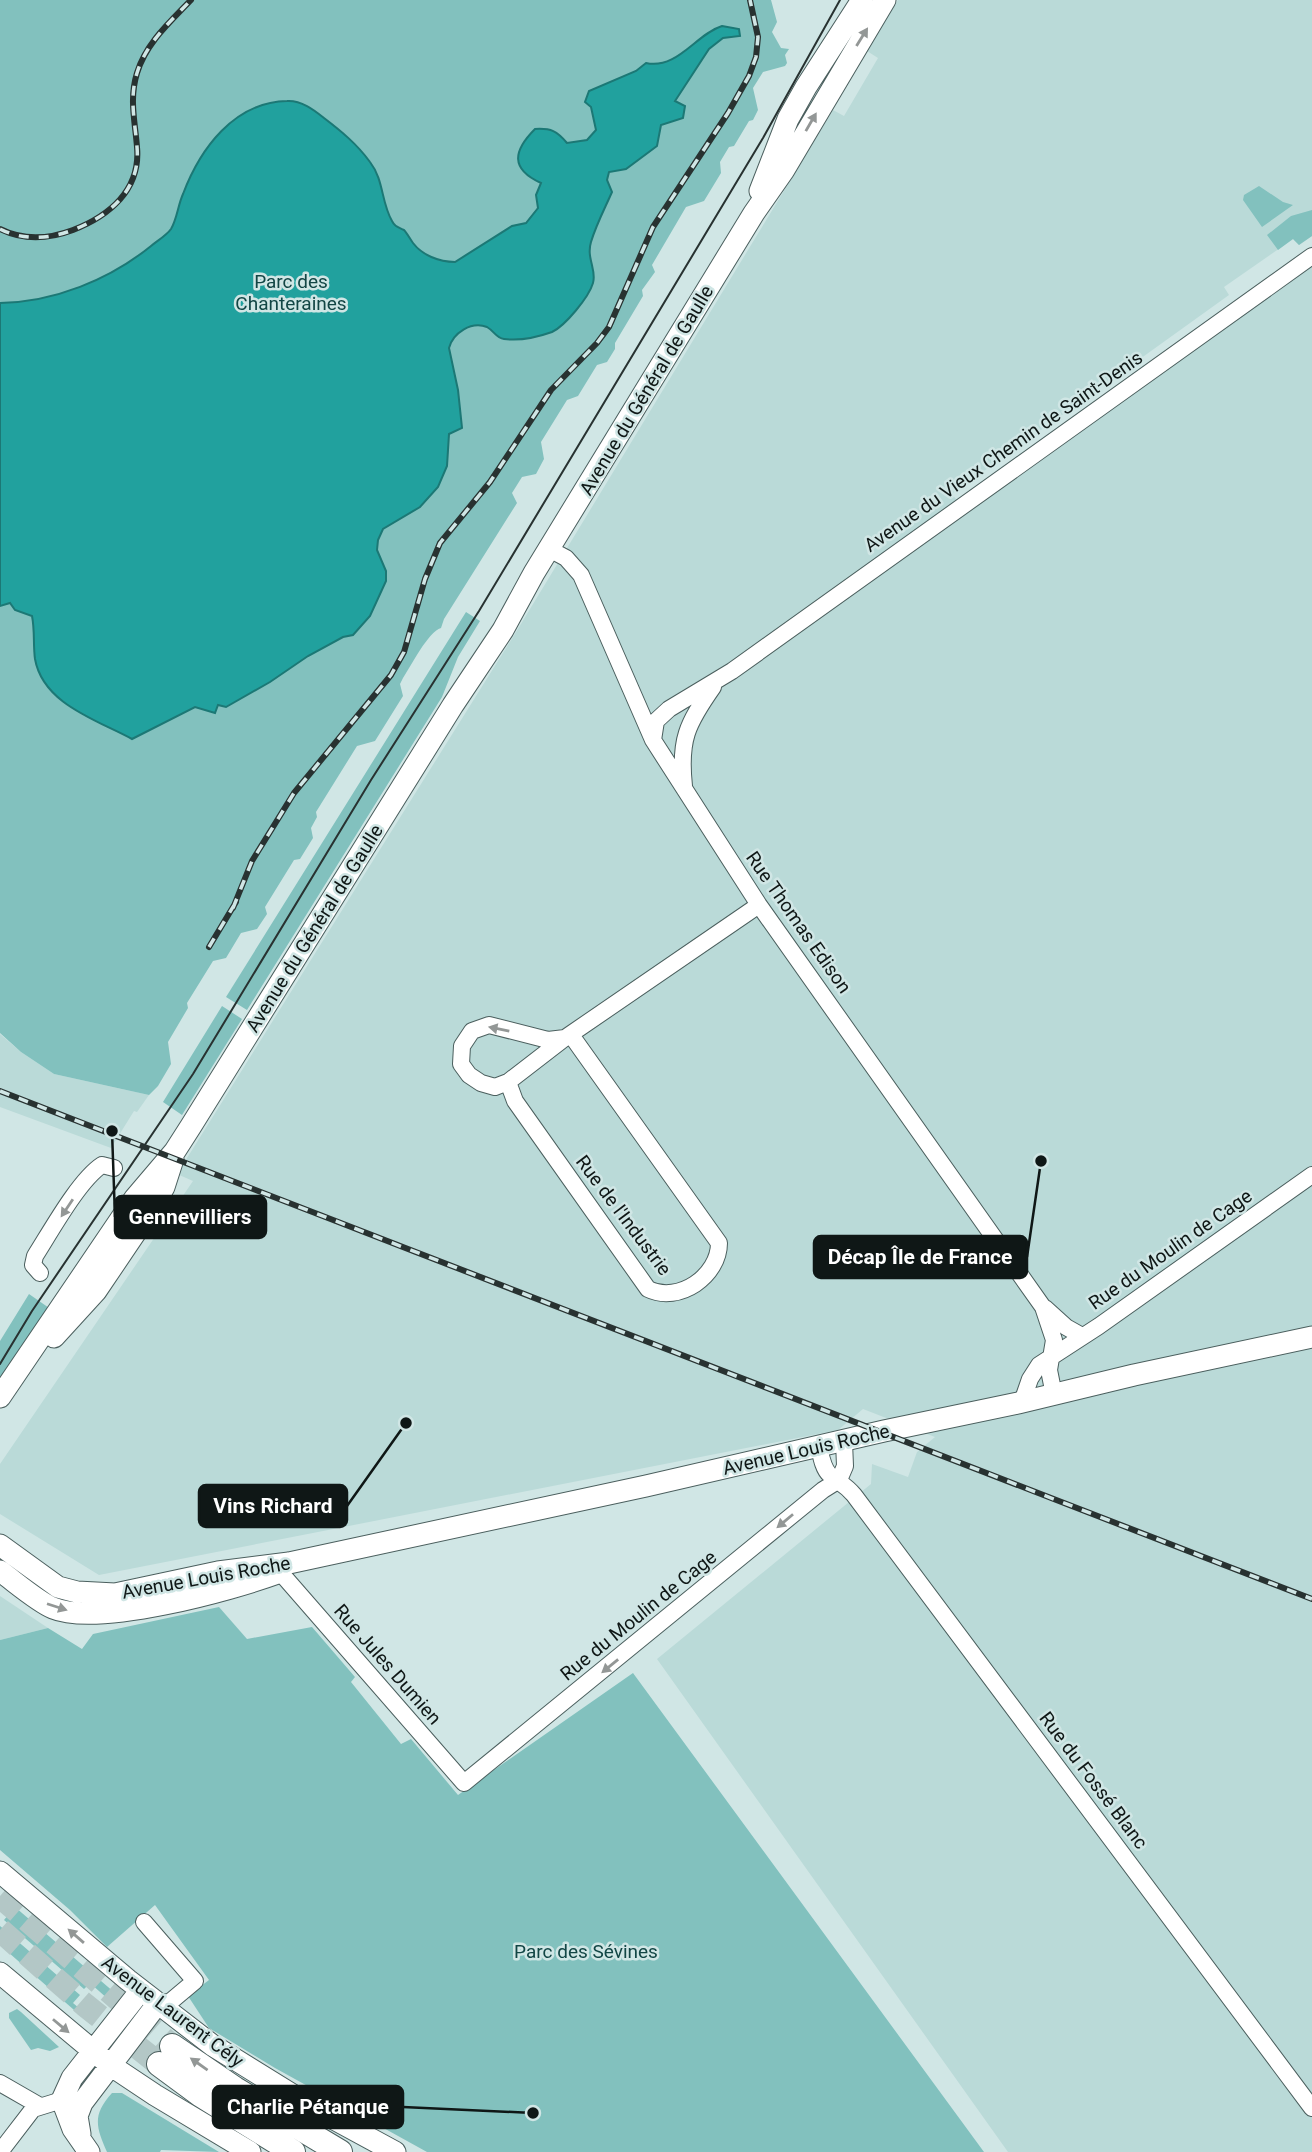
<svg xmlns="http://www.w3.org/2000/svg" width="1312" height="2152" viewBox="0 0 1312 2152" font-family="Roboto,sans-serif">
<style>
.built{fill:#badad8}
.green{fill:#82c1be}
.water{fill:#21a19e;stroke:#1c7875;stroke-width:2}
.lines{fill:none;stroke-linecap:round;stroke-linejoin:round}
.highway-tunnel{stroke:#b3c7c6;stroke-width:24;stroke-dasharray:24 12;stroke-linecap:butt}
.minor-casing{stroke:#4b5f5e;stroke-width:18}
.major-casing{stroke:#4b5f5e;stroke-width:23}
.highway-casing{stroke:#4b5f5e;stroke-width:26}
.minor{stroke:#fff;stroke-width:16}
.major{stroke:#fff;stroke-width:21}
.highway{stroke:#fff;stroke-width:24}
.tram{stroke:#283231;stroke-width:2}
.rail-casing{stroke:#283231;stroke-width:6}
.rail{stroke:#d0e6e5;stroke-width:3.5;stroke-dasharray:10;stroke-linecap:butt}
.oneway{fill:#939796}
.labels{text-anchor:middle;stroke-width:5;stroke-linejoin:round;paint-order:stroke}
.park-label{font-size:19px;fill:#124645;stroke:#d0e6e5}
.street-label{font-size:19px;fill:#0f1716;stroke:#d0e6e5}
.leader{fill:none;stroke:#0f1716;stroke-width:2.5}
.callout-dot{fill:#0f1716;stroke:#d0e6e5;stroke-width:2.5}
.callout{fill:#0f1716;stroke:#0f1716;stroke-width:2.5}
.callout-label{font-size:21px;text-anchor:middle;font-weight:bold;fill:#fff}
</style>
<rect width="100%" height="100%" fill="#d0e6e5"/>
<path class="built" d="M 898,0 L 1312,0 L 1312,236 L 1299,245 L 1293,239 L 1224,287 L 1229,295 L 952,494 L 966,512 L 1312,246 L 1312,2152 L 1008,2152 L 657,1659 L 871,1484 L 872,1464 L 908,1477 L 917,1452 L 935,1437 L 863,1409 L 838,1430 L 99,1575 L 0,1514 L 0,1464 L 193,1181 L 177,1174 L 513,637 L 833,110 L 844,116 L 878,58 L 867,51 Z
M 0,1034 L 21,1052 L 54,1074 L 149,1095 L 137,1112 L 134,1111 L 111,1148 L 0,1107 Z
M 0,1596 L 48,1628 L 0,1640 Z"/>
<path class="green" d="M 0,0 L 771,0 L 777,22 L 772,32 L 781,48 L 789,49 L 785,55 L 787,63 L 785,66 L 763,72 L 753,88 L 758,110 L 753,120 L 749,121 L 734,146 L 729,147 L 720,162 L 721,173 L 704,201 L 686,207 L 652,265 L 655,272 L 642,290 L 643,296 L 615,343 L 615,349 L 607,362 L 597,365 L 578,396 L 567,400 L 541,442 L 544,459 L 536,474 L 522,477 L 512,493 L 517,503 L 444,619 L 441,628 C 428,632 411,666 403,678 L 400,684 L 403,696 L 375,741 L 357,746 L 316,812 L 317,817 L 311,828 L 313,838 L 300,859 L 294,860 L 265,907 L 267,914 L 257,929 L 241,933 L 226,958 L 213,961 L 187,1003 L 188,1008 L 168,1042 L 171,1064 L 158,1086 L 149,1095 L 54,1074 L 21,1052 L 0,1033 Z
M 1259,186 L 1283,202 L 1293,205 L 1262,227 L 1243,200 L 1244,195 Z
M 1312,210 L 1312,236 L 1299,245 L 1293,239 L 1278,250 L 1267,235 L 1291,216 Z
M 466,612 L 480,621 L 458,657 L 442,697 L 247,1010 L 226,997 Z
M 222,1006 L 242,1019 L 182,1115 L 163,1102 Z
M 29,1294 L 52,1310 L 0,1387 L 0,1341 Z
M 219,1607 L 247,1639 L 312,1627 L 355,1677 L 351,1682 L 401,1744 L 411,1739 L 458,1795 L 633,1673 L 984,2152 L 427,2152 L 275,2068 L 209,2028 L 188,1996 L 209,1980 L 155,1905 L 107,1947 L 70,1910 L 0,1850 L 0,1640 L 48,1628 L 82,1649 L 93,1634 Z
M 15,1907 L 115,1993 L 109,2000 L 90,1983 L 84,1989 L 4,1920 Z
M 0,1926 L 80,1995 L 73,2003 L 93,2020 L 90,2024 L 0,1945 Z
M 17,2009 L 21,2012 L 59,2047 L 50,2051 L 38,2048 L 31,2050 L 9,2018 L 9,2013 Z
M 112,2093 L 122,2093 L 219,2152 L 161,2150 L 160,2152 L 107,2152 C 96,2127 92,2115 112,2093 Z"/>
<path class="water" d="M 722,26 L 739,29 L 740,36 L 723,38 L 709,49 L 675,101 L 685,106 L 683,118 L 661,125 L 657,146 L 626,169 L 609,172 L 607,180 L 612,192 C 605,208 596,225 591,242 C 586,258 597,270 593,283 C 589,297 565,326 552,332 C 538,337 519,341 504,339 C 496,338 494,331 487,327 C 471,321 453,333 449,348 L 458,390 L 462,428 L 449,434 L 447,466 L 438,487 L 420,507 L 383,529 L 378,540 L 377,550 L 386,571 L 386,581 L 370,616 L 353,635 L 343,637 L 308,656 L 270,682 L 226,707 L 218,705 L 215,713 L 195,707 L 132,739 C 97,720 43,704 35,659 C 33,645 35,631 32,616 L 15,610 L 10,603 L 0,606 L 0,303 C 54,302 109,280 151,246 C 157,241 167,235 171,229 C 177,219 178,205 183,194 C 200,149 234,102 287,101 C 301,100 314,110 324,118 C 341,131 357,144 370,162 C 384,180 381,202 392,221 C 395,227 398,227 404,230 C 407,233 410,239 413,243 C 422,255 439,262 455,262 L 512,226 L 526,223 L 538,208 L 536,195 L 541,183 C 510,169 513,151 535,129 C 551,128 557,131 567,143 L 587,140 L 596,130 L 591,107 L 585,102 L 589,91 L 636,71 L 646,63 C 677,70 696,34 722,26 Z"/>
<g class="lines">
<path class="highway-tunnel" d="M 0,1896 L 172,2046
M 0,1930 L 85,2005 L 159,2064"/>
<g class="minor-casing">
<path id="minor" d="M 549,549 L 566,558 L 581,575 L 653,740 L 759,905 L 1043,1307 L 1054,1340 L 1049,1370 L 1054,1395
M 653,740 L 656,721 L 669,709 L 732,671 L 1312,256
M 684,786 C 679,740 687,724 713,687
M 565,1038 L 548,1040 L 489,1025 L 472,1031 L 462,1046 L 461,1064 L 469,1075 L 481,1083 L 495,1087 L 508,1082 L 565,1038 L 759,905
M 508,1082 L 515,1101 L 648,1289 C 679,1304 719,1276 719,1243 L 571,1035
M 40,1273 L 33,1265 L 35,1256 C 51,1231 79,1180 102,1165 L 114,1168
M 1045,1308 L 1066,1327 L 1082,1336
M 1022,1402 L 1030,1379 L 1039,1365 L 1099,1326 L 1312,1175
M 819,1447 C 821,1456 823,1469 830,1475 C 839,1483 845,1484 854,1495 L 1312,2108
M 839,1480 L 845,1466 L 844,1442
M 280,1572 L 464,1783 L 823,1490 L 839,1480
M 144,1922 L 195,1981 L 170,2002 L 158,2003
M 0,2083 L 40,2106
M 0,2152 L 33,2109 L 62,2100"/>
</g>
<g class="major-casing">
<path id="major" d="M 760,191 L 788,119 L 806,87 L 862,0
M 54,1337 L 96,1291 L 152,1208 L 164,1187 L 173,1159
M 0,1397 L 135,1198 L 175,1151 L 191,1126 L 453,705 L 503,630 L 534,573 L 754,213 L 784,170 L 885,0
M 0,1545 L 58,1587 L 77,1592 L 115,1594 L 218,1572 L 289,1563 L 646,1486 L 884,1431 L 1018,1403 L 1134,1375 L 1312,1337
M 0,1571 C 14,1581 38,1602 53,1608 C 98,1627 231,1590 278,1573
M 0,1872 L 128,1980 L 212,2045 L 312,2107 L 395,2152
M 0,1973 L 110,2065 L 155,2095 L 250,2152
M 80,2134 L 77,2116 L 82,2103 L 158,2003
M 89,2152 L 73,2129 L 62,2100 L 72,2078 L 141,1990"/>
</g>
<g class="highway-casing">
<path id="highway" d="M 172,2046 L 235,2089 L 340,2152
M 159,2064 L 201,2095 L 293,2152"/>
</g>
<use href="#minor" class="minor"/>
<use href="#major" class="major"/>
<use href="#highway" class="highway"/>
<path class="tram" d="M 0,1364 L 32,1311 L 193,1074 L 371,780 L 479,611 L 763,138 L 840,0"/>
<g class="rail-casing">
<path id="rail" d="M 0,229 C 24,241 49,239 73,230 C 109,216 141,190 137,147 C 135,121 129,99 137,73 C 146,43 170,22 191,0
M 233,908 L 252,861 L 294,793 L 391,675 L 404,652 L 425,579 L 440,543 L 490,482 L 551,390 L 597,343 L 609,327 L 653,227 L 728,113 L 749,76 L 756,57 L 758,37 L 750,0
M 209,947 L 236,902
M 0,1091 L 1312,1599"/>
</g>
<use href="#rail" class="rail"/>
</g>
<defs><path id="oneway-solid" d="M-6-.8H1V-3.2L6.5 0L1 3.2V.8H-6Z" transform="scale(1.75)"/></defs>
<g class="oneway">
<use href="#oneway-solid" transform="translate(862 37) rotate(-58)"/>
<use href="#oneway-solid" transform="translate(811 122) rotate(-60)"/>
<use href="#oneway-solid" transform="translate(499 1029) rotate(-169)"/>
<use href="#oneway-solid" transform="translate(67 1208) rotate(124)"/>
<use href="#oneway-solid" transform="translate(785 1521) rotate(140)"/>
<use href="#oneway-solid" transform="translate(57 1607) rotate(18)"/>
<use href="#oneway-solid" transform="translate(610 1666) rotate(141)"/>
<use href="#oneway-solid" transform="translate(76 1936) rotate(-139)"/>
<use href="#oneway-solid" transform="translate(61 2026) rotate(40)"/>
<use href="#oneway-solid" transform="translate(199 2064) rotate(-145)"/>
</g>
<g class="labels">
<g class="park-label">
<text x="291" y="288">Parc des<tspan x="291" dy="22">Chanteraines</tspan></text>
<text x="586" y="1958">Parc des Sévines</text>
</g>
<g class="street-label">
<text transform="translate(646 390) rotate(-59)" y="7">Avenue du Général de Gaulle</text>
<text transform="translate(1003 451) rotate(-35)" y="7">Avenue du Vieux Chemin de Saint-Denis</text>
<text transform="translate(799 922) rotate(55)" y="7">Rue Thomas Edison</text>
<text transform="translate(314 928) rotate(-58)" y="7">Avenue du Général de Gaulle</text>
<text transform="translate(624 1215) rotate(53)" y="7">Rue de l'Industrie</text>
<text transform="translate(1170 1249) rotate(-35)" y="7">Rue du Moulin de Cage</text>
<text transform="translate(806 1449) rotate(-13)" y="7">Avenue Louis Roche</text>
<text transform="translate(206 1577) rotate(-10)" y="7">Avenue Louis Roche</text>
<text transform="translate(638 1615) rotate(-39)" y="7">Rue du Moulin de Cage</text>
<text transform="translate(388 1664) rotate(49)" y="7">Rue Jules Dumien</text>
<text transform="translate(1094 1780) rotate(53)" y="7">Rue du Fossé Blanc</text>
<text transform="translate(173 2011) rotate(37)" y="7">Avenue Laurent Cély</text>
</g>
</g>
<path class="leader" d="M112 1131L115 1217M1041 1161L1027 1257M406 1423L347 1506M533 2113L403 2107"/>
<g class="callout-dot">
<circle cx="112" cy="1131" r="7"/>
<circle cx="1041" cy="1161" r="7"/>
<circle cx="406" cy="1423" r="7"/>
<circle cx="533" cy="2113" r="7"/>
</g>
<g class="callout">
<rect x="115" y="1196" width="151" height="42" rx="7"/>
<rect x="814" y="1236" width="213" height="42" rx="7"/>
<rect x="199" y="1485" width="148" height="42" rx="7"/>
<rect x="213" y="2086" width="190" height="42" rx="7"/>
</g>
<g class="callout-label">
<text x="190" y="1224">Gennevilliers</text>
<text x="920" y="1264">Décap Île de France</text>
<text x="273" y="1513">Vins Richard</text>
<text x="308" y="2114">Charlie Pétanque</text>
</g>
</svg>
